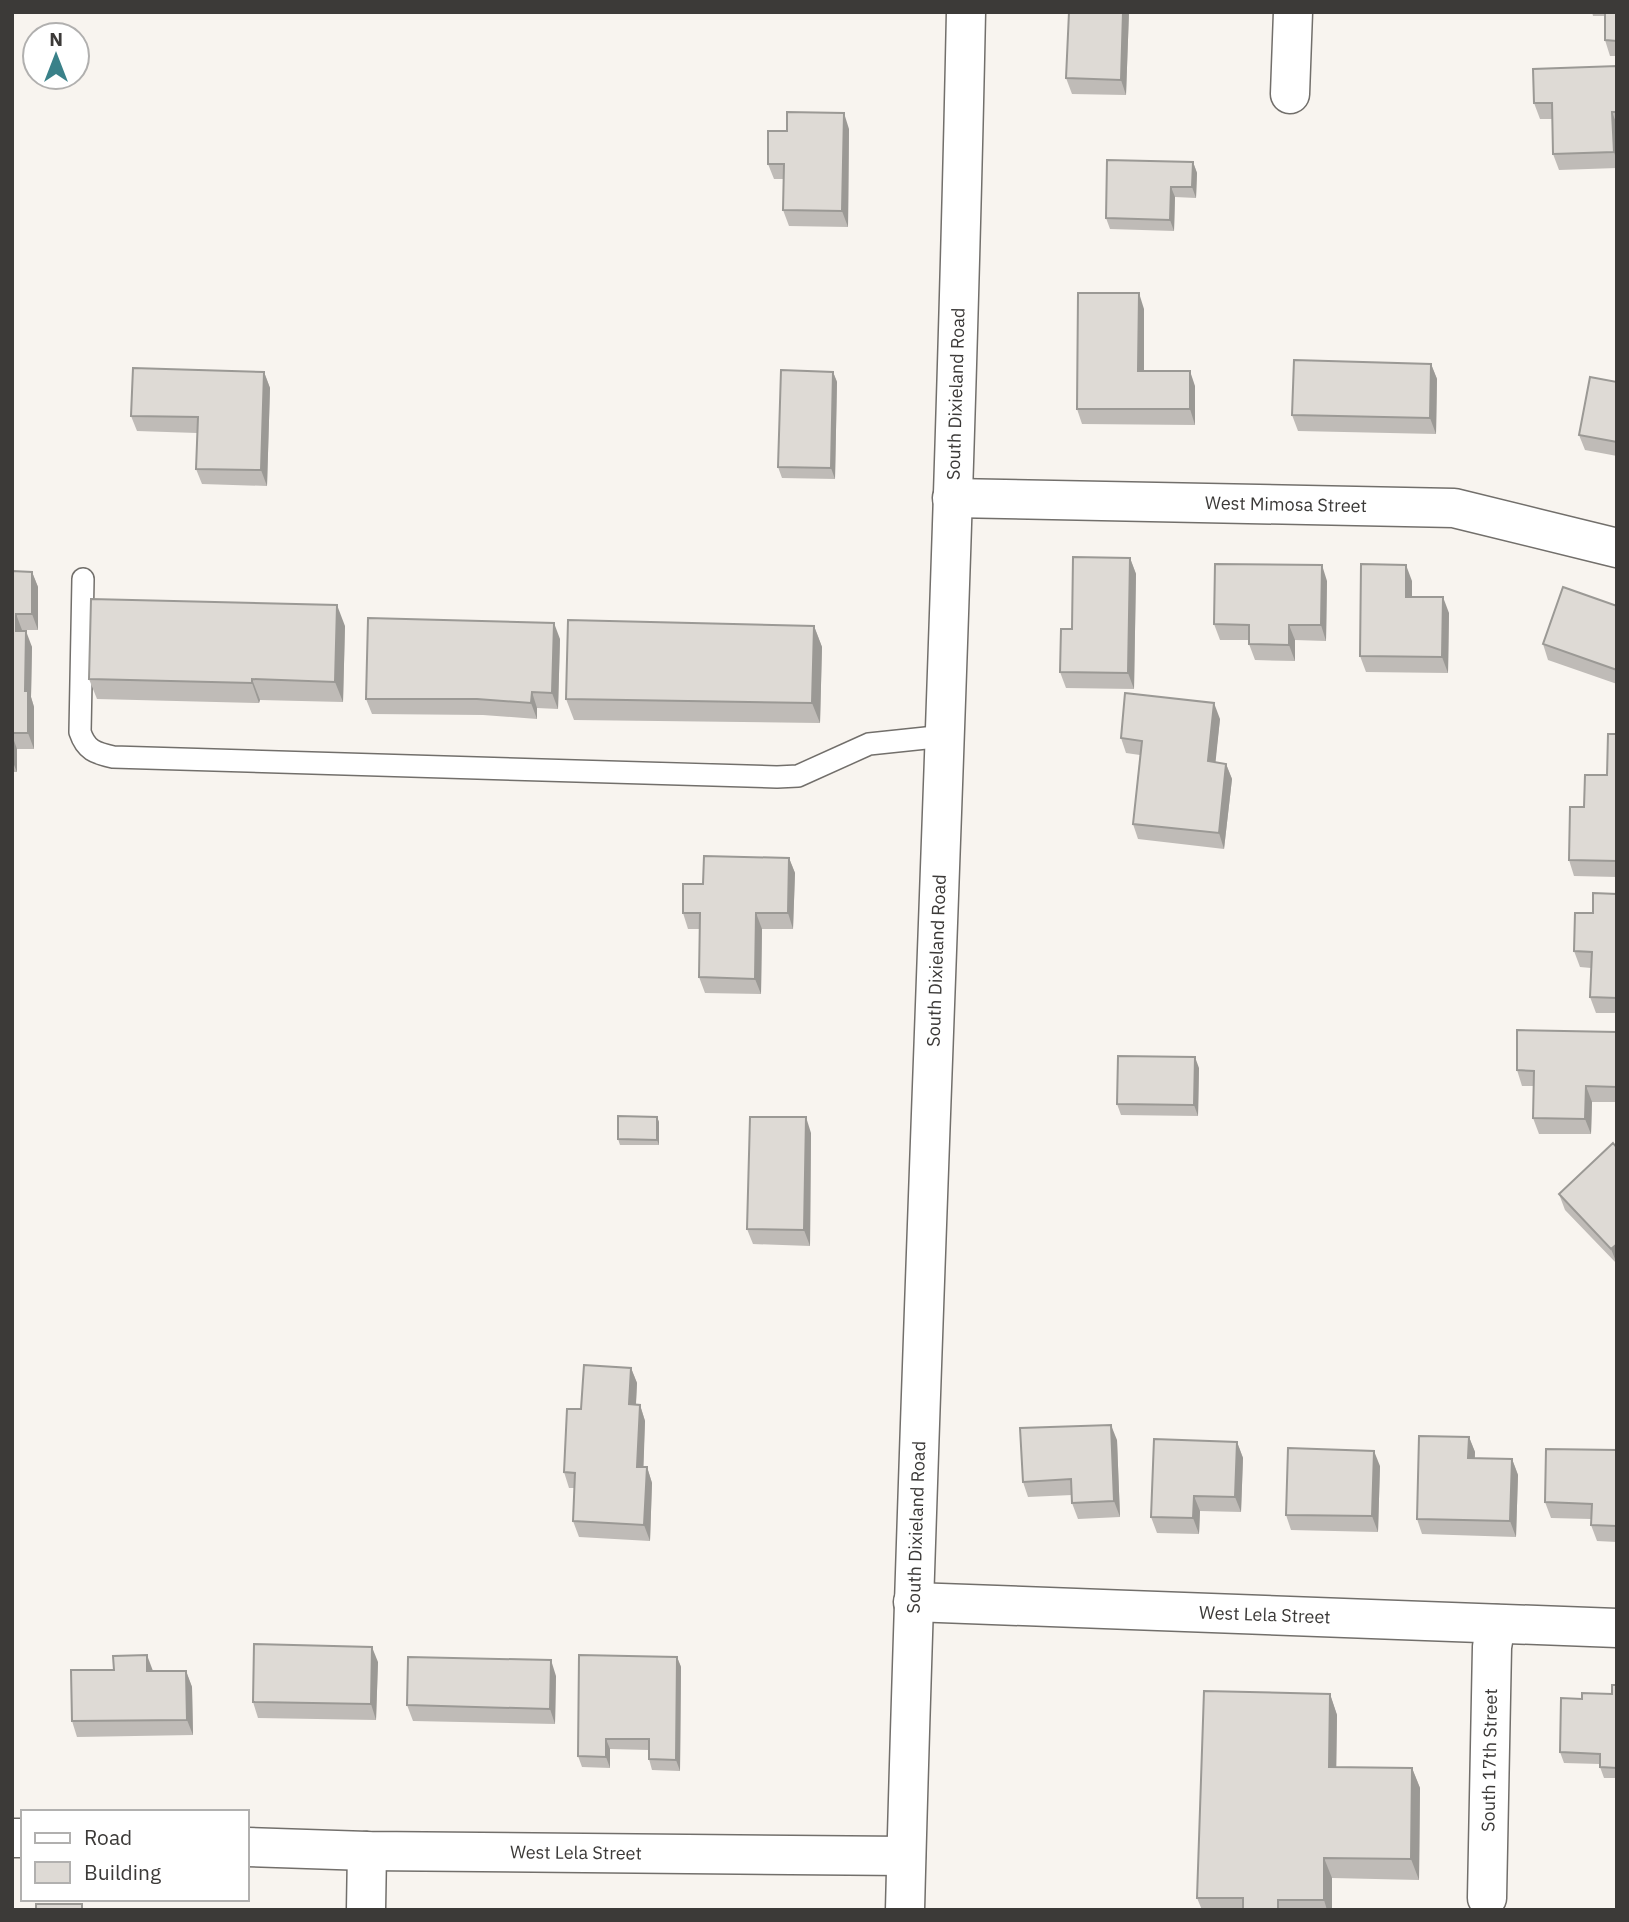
<svg xmlns="http://www.w3.org/2000/svg" width="1629" height="1922" viewBox="0 0 1629 1922" font-family="'IBM Plex Sans',sans-serif">
<style>
.lines{fill:none;stroke-linecap:round;stroke-linejoin:round}
.lane-casing{stroke:#726f6b;stroke-width:24}
.street-casing{stroke:#726f6b;stroke-width:41}
.secondary-casing{stroke:#726f6b;stroke-width:41}
.lane{stroke:#fff;stroke-width:21}
.street{stroke:#fff;stroke-width:38}
.secondary{stroke:#fff;stroke-width:38}
.wall{fill:#bfbbb7}
.shaded-wall{fill:#9b9995}
.building{fill:#dedad5;stroke:#9b9995;stroke-width:2}
.labels{text-anchor:middle;stroke-width:7;stroke-linejoin:round;paint-order:stroke}
.street-label{font-size:18px;fill:#3c3a38;stroke:#fff}
</style>
<rect width="100%" height="100%" fill="#f8f4ef"/>
<g class="lines">
<g class="lane-casing">
<path id="lane" d="M 83,579 L 80,732 C 86,750 95,753 113,757 L 777,777 L 798,776 L 869,744 L 945,736"/>
</g>
<g class="street-casing">
<g id="street">
<path d="M 1290,94 L 1293,12"/>
<path id="s1" d="M 952,498 L 1454,508 L 1617,548"/>
<path id="s2" d="M 913,1602 L 1617,1628"/>
<path d="M 12,1838 L 23,1838"/>
<path id="s3" d="M 247,1847 L 367,1851 L 906,1856"/>
<path id="s4" d="M 1487,1898 L 1492,1647 L 1496,1624"/>
<path d="M 366,1910 L 367,1851"/>
</g>
</g>
<g class="secondary-casing">
<g id="secondary">
<path id="s5" d="M 905,1910 C 921,1277 953,645 966,12"/>
</g>
</g>
<use href="#lane" class="lane"/>
<use href="#street" class="street"/>
<use href="#secondary" class="secondary"/>
</g>
<path class="wall" d="M 1069,12 L 1129,12 L 1126,95 L 1072,94 L 1066,78 Z
M 1592,12 L 1617,12 L 1617,56 L 1610,56 L 1605,40 L 1605,16 L 1593,16 Z
M 1617,66 L 1617,168 L 1559,170 L 1553,154 L 1552,119 L 1540,119 L 1534,103 Z
M 849,129 L 848,227 L 789,226 L 783,210 L 784,179 L 774,179 L 768,164 Z
M 1193,162 L 1197,173 L 1196,198 L 1175,197 L 1174,231 L 1110,229 L 1106,218 Z
M 1144,309 L 1144,371 L 1195,386 L 1195,425 L 1082,424 L 1077,409 Z
M 1431,364 L 1437,379 L 1436,434 L 1298,431 L 1292,415 Z
M 264,372 L 270,388 L 267,486 L 202,484 L 196,469 L 197,433 L 137,431 L 131,416 Z
M 833,372 L 837,382 L 835,479 L 782,478 L 778,467 Z
M 1617,382 L 1617,456 L 1585,450 L 1579,435 Z
M 1130,558 L 1136,574 L 1134,689 L 1066,688 L 1060,672 L 1072,629 Z
M 12,571 L 32,572 L 38,587 L 38,630 L 22,630 L 32,647 L 31,697 L 34,707 L 34,749 L 17,749 L 17,772 L 12,772 Z
M 1327,581 L 1326,641 L 1295,640 L 1295,661 L 1255,660 L 1249,644 L 1249,640 L 1220,640 L 1214,624 Z
M 1412,581 L 1412,597 L 1449,613 L 1448,673 L 1366,672 L 1360,656 Z
M 1617,606 L 1617,684 L 1548,660 L 1543,644 Z
M 345,626 L 343,702 L 260,700 L 259,703 L 97,699 L 89,679 Z
M 814,626 L 822,647 L 820,723 L 574,720 L 566,699 Z
M 560,639 L 558,709 L 537,708 L 537,719 L 483,715 L 372,714 L 366,699 Z
M 1220,719 L 1215,762 L 1226,764 L 1232,779 L 1224,849 L 1138,839 L 1133,824 L 1140,755 L 1126,753 L 1121,738 Z
M 1617,734 L 1617,877 L 1574,876 L 1569,860 L 1584,807 L 1607,775 Z
M 789,858 L 795,873 L 793,929 L 762,929 L 761,994 L 705,993 L 699,977 L 700,929 L 688,929 L 683,913 L 703,884 Z
M 1617,894 L 1617,1013 L 1596,1013 L 1590,997 L 1591,968 L 1580,967 L 1574,951 Z
M 1617,1032 L 1617,1102 L 1592,1102 L 1591,1134 L 1539,1134 L 1533,1118 L 1534,1086 L 1522,1086 L 1517,1070 Z
M 1199,1068 L 1198,1116 L 1121,1115 L 1117,1104 Z
M 657,1117 L 659,1122 L 659,1145 L 620,1145 L 618,1139 Z
M 811,1133 L 810,1246 L 753,1244 L 747,1229 Z
M 1617,1148 L 1617,1264 L 1565,1210 L 1559,1194 Z
M 631,1368 L 637,1383 L 636,1405 L 640,1405 L 645,1421 L 643,1467 L 647,1467 L 652,1483 L 650,1541 L 579,1537 L 573,1521 L 575,1488 L 569,1488 L 564,1472 L 581,1409 Z
M 1469,1437 L 1475,1452 L 1475,1458 L 1512,1459 L 1518,1475 L 1516,1537 L 1422,1534 L 1417,1519 Z
M 1117,1440 L 1120,1517 L 1078,1519 L 1072,1503 L 1072,1495 L 1028,1497 L 1023,1482 Z
M 1237,1442 L 1243,1458 L 1241,1512 L 1200,1511 L 1199,1534 L 1157,1533 L 1151,1517 Z
M 1617,1450 L 1617,1542 L 1597,1541 L 1591,1525 L 1591,1519 L 1551,1518 L 1545,1502 Z
M 1380,1466 L 1378,1532 L 1291,1530 L 1286,1515 Z
M 677,1657 L 681,1667 L 680,1771 L 652,1770 L 649,1759 L 649,1750 L 610,1749 L 610,1768 L 582,1767 L 578,1756 Z
M 378,1662 L 376,1720 L 258,1718 L 253,1702 Z
M 153,1671 L 186,1671 L 192,1687 L 193,1735 L 77,1737 L 72,1721 Z
M 556,1676 L 555,1724 L 413,1721 L 407,1705 Z
M 1617,1685 L 1617,1778 L 1604,1778 L 1600,1767 L 1600,1764 L 1564,1763 L 1560,1752 L 1582,1699 L 1612,1694 Z
M 1330,1694 L 1337,1715 L 1336,1767 L 1412,1768 L 1420,1788 L 1419,1880 L 1332,1878 L 1332,1910 L 1202,1910 L 1197,1898 Z"/>
<path class="shaded-wall" d="M 1123,12 L 1129,12 L 1126,95 L 1121,80 Z
M 1612,112 L 1617,125 L 1617,161 L 1614,152 Z
M 844,113 L 849,129 L 848,227 L 842,211 Z
M 1193,162 L 1197,173 L 1196,198 L 1192,187 Z
M 1171,187 L 1175,197 L 1174,231 L 1170,220 Z
M 1139,293 L 1144,309 L 1144,386 L 1138,371 Z
M 1431,364 L 1437,379 L 1436,434 L 1430,418 Z
M 1190,371 L 1195,386 L 1195,425 L 1190,409 Z
M 264,372 L 270,388 L 267,486 L 261,470 Z
M 833,372 L 837,382 L 835,479 L 831,468 Z
M 1130,558 L 1136,574 L 1134,689 L 1128,673 Z
M 1322,565 L 1327,581 L 1326,641 L 1321,625 Z
M 1406,565 L 1412,581 L 1412,612 L 1406,597 Z
M 32,572 L 38,587 L 38,630 L 32,614 Z
M 1443,597 L 1449,613 L 1448,673 L 1442,657 Z
M 337,605 L 345,626 L 343,702 L 335,682 Z
M 16,614 L 22,630 L 21,647 L 16,631 Z
M 554,623 L 560,639 L 558,709 L 552,693 Z
M 1289,625 L 1295,640 L 1295,661 L 1289,645 Z
M 814,626 L 822,647 L 820,723 L 812,703 Z
M 26,631 L 32,647 L 31,697 L 34,707 L 34,749 L 28,733 L 25,691 Z
M 252,679 L 260,700 L 259,703 L 252,683 Z
M 532,692 L 537,708 L 537,719 L 531,703 Z
M 1214,703 L 1220,719 L 1214,777 L 1208,761 Z
M 12,735 L 17,749 L 17,772 L 12,760 Z
M 1226,764 L 1232,779 L 1224,849 L 1219,833 Z
M 789,858 L 795,873 L 793,929 L 788,913 Z
M 756,913 L 762,929 L 761,994 L 755,979 Z
M 1195,1057 L 1199,1068 L 1198,1116 L 1194,1105 Z
M 1586,1086 L 1592,1102 L 1591,1134 L 1585,1119 Z
M 657,1117 L 659,1122 L 659,1145 L 657,1140 Z
M 806,1117 L 811,1133 L 810,1246 L 804,1230 Z
M 1617,1244 L 1617,1264 L 1611,1249 Z
M 631,1368 L 637,1383 L 635,1420 L 629,1404 Z
M 640,1405 L 645,1421 L 643,1482 L 637,1467 Z
M 1111,1425 L 1117,1440 L 1120,1517 L 1114,1501 Z
M 1469,1437 L 1475,1452 L 1474,1474 L 1468,1458 Z
M 1237,1442 L 1243,1458 L 1241,1512 L 1235,1497 Z
M 1374,1451 L 1380,1466 L 1378,1532 L 1372,1516 Z
M 1512,1459 L 1518,1475 L 1516,1537 L 1510,1521 Z
M 647,1467 L 652,1483 L 650,1541 L 644,1525 Z
M 1194,1496 L 1200,1511 L 1199,1534 L 1193,1518 Z
M 12,1644 L 14,1650 L 14,1707 L 12,1702 Z
M 372,1647 L 378,1662 L 376,1720 L 371,1704 Z
M 147,1655 L 153,1671 L 147,1671 Z
M 677,1657 L 681,1667 L 680,1771 L 676,1760 Z
M 551,1660 L 556,1676 L 555,1724 L 550,1709 Z
M 186,1671 L 192,1687 L 193,1735 L 187,1720 Z
M 1330,1694 L 1337,1715 L 1336,1788 L 1329,1767 Z
M 606,1739 L 610,1749 L 610,1768 L 606,1757 Z
M 1412,1768 L 1420,1788 L 1419,1880 L 1411,1859 Z
M 1324,1858 L 1332,1878 L 1332,1910 L 1327,1910 L 1324,1900 Z"/>
<path class="building" d="M 1069,12 L 1123,12 L 1121,80 L 1066,78 Z
M 1605,12 L 1617,12 L 1617,41 L 1605,40 Z
M 1617,66 L 1617,112 L 1612,112 L 1614,152 L 1553,154 L 1552,103 L 1534,103 L 1533,69 Z
M 787,112 L 844,113 L 842,211 L 783,210 L 784,164 L 768,164 L 768,131 L 787,131 Z
M 1107,160 L 1193,162 L 1192,187 L 1171,187 L 1170,220 L 1106,218 Z
M 1078,293 L 1139,293 L 1138,371 L 1190,371 L 1190,409 L 1077,409 Z
M 1294,360 L 1431,364 L 1430,418 L 1292,415 Z
M 133,368 L 264,372 L 261,470 L 196,469 L 198,417 L 131,416 Z
M 781,370 L 833,372 L 831,468 L 778,467 Z
M 1590,377 L 1617,382 L 1617,442 L 1579,435 Z
M 1073,557 L 1130,558 L 1128,673 L 1060,672 L 1061,629 L 1072,629 Z
M 1215,564 L 1322,565 L 1321,625 L 1289,625 L 1289,645 L 1249,644 L 1249,625 L 1214,624 Z
M 1361,564 L 1406,565 L 1406,597 L 1443,597 L 1442,657 L 1360,656 Z
M 12,571 L 32,572 L 32,614 L 16,614 L 16,631 L 26,631 L 25,691 L 28,691 L 28,733 L 12,733 Z
M 1563,587 L 1617,606 L 1617,670 L 1543,644 Z
M 91,599 L 337,605 L 335,682 L 252,679 L 252,683 L 89,679 Z
M 368,618 L 554,623 L 552,693 L 532,692 L 531,703 L 477,699 L 366,699 Z
M 568,620 L 814,626 L 812,703 L 566,699 Z
M 1125,693 L 1214,703 L 1208,761 L 1226,764 L 1219,833 L 1133,824 L 1142,741 L 1121,738 Z
M 1608,734 L 1617,734 L 1617,861 L 1569,860 L 1570,807 L 1584,807 L 1585,775 L 1607,775 Z
M 704,856 L 789,858 L 788,913 L 756,913 L 755,979 L 699,977 L 700,913 L 683,913 L 683,884 L 703,884 Z
M 1593,893 L 1617,894 L 1617,998 L 1590,997 L 1592,952 L 1574,951 L 1575,913 L 1593,913 Z
M 1517,1030 L 1617,1032 L 1617,1087 L 1586,1086 L 1585,1119 L 1533,1118 L 1534,1071 L 1517,1070 Z
M 1118,1056 L 1195,1057 L 1194,1105 L 1117,1104 Z
M 618,1116 L 657,1117 L 657,1140 L 618,1139 Z
M 750,1117 L 806,1117 L 804,1230 L 747,1229 Z
M 1613,1143 L 1617,1148 L 1617,1244 L 1611,1249 L 1559,1194 Z
M 584,1365 L 631,1368 L 629,1404 L 640,1405 L 637,1467 L 647,1467 L 644,1525 L 573,1521 L 575,1473 L 564,1472 L 567,1409 L 581,1409 Z
M 1111,1425 L 1114,1501 L 1072,1503 L 1071,1479 L 1023,1482 L 1020,1428 Z
M 1419,1436 L 1469,1437 L 1468,1458 L 1512,1459 L 1510,1521 L 1417,1519 Z
M 1154,1439 L 1237,1442 L 1235,1497 L 1194,1496 L 1193,1518 L 1151,1517 Z
M 1288,1448 L 1374,1451 L 1372,1516 L 1286,1515 Z
M 1546,1449 L 1617,1450 L 1617,1526 L 1591,1525 L 1592,1504 L 1545,1502 Z
M 254,1644 L 372,1647 L 371,1704 L 253,1702 Z
M 147,1655 L 147,1671 L 186,1671 L 187,1720 L 72,1721 L 71,1670 L 114,1670 L 113,1656 Z
M 579,1655 L 677,1657 L 676,1760 L 649,1759 L 649,1739 L 606,1739 L 606,1757 L 578,1756 Z
M 408,1657 L 551,1660 L 550,1709 L 407,1705 Z
M 1612,1685 L 1617,1685 L 1617,1768 L 1600,1767 L 1600,1754 L 1560,1752 L 1561,1698 L 1582,1699 L 1582,1693 L 1612,1694 Z
M 1204,1691 L 1330,1694 L 1329,1767 L 1412,1768 L 1411,1859 L 1324,1858 L 1324,1900 L 1278,1900 L 1278,1910 L 1243,1910 L 1243,1898 L 1197,1898 Z
M 36,1904 L 82,1904 L 82,1910 L 36,1910 Z
M 296,1909 L 296,1910 L 244,1910 Z
M 424,1909 L 476,1909 L 476,1910 L 424,1910 Z"/>
<g class="labels">
<g class="street-label">
<text dy="6" stroke="none"><textPath href="#s5" startOffset="1517">South Dixieland Road</textPath></text>
<text dy="6" stroke="none"><textPath href="#s1" startOffset="334">West Mimosa Street</textPath></text>
<text dy="6" stroke="none"><textPath href="#s5" startOffset="950">South Dixieland Road</textPath></text>
<text dy="6" stroke="none"><textPath href="#s5" startOffset="383">South Dixieland Road</textPath></text>
<text dy="6" stroke="none"><textPath href="#s2" startOffset="352">West Lela Street</textPath></text>
<text dy="6" stroke="none"><textPath href="#s4" startOffset="138">South 17th Street</textPath></text>
<text dy="6" stroke="none"><textPath href="#s3" startOffset="329">West Lela Street</textPath></text>
</g>
</g>
<rect width="1629" height="1922" fill="none" stroke="#3c3a38" stroke-width="28"/>
<rect x="21" y="1810" width="228" height="91" fill="#ffffff" stroke="#b1b0af" stroke-width="2"/>
<rect x="35" y="1833" width="35" height="10" fill="#ffffff" stroke="#b1b0af" stroke-width="2"/>
<text x="84" y="1845" font-size="21" fill="#3c3a38">Road</text>
<rect x="35" y="1862" width="35" height="21" fill="#dedad5" stroke="#b1b0af" stroke-width="2"/>
<text x="84" y="1880" font-size="21" fill="#3c3a38">Building</text>
<g transform="translate(56 56)"><circle r="33" fill="#ffffff" stroke="#b1b0af" stroke-width="2"/>
<path d="M0-5L12 26L0 18L-12 26Z" fill="#3a8189"/>
<text y="-10" font-size="19" font-weight="bold" text-anchor="middle" fill="#3c3a38">N</text>
</g>
</svg>
